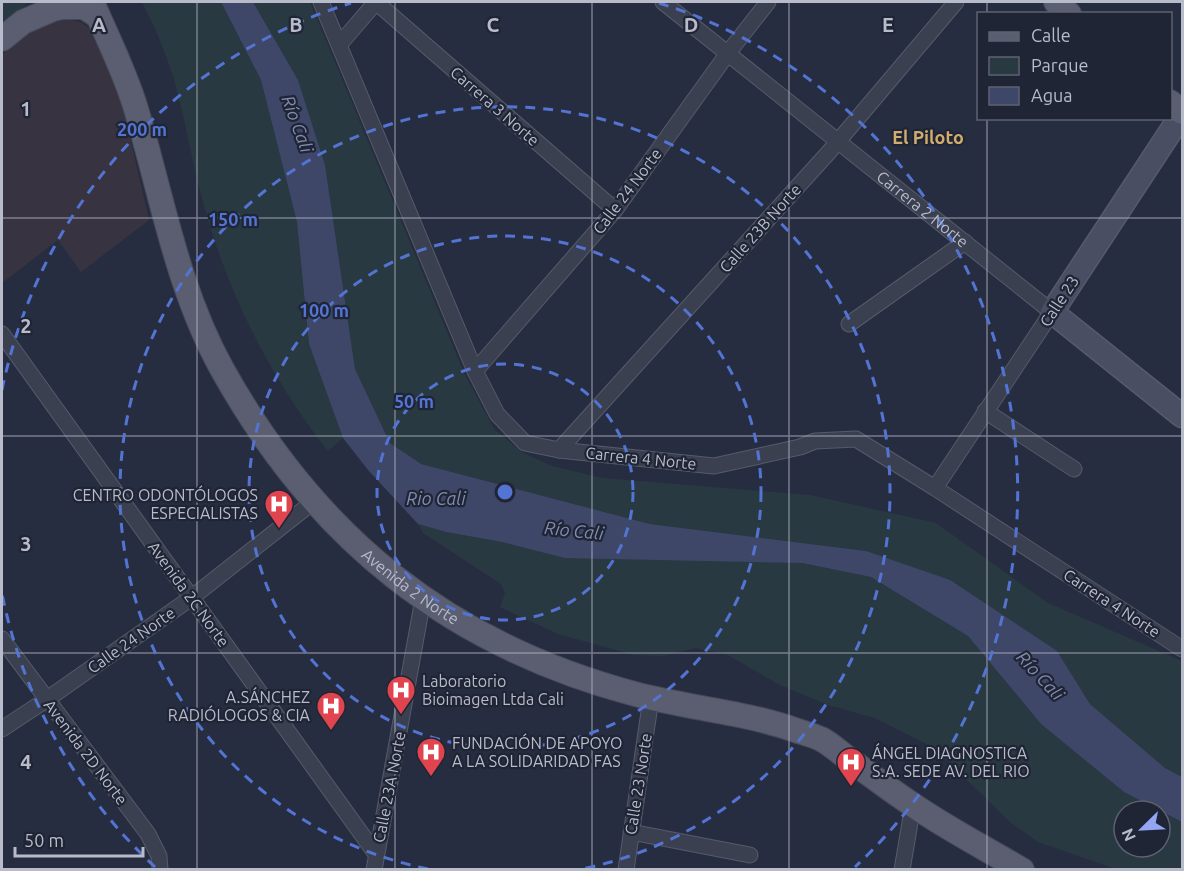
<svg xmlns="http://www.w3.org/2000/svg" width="1184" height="871" viewBox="0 0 1184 871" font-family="Ubuntu,sans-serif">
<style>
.medical{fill:#383341}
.green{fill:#293941;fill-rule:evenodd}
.water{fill:#3e4768}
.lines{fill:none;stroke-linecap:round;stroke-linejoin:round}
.minor-casing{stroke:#565b6a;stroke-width:17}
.secondary-casing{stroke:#565b6a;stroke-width:25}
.primary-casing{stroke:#454959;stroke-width:26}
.minor{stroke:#3b4050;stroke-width:15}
.secondary{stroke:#4a4e63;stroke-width:22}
.primary{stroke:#5a5e70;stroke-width:24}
.grid{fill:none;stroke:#b8bbca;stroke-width:1.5;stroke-opacity:0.55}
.ring{fill:none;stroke:#5374d3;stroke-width:3;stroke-dasharray:10 8}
.labels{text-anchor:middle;stroke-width:4.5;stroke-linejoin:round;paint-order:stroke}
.street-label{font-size:16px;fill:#b8bbca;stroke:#202535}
.poi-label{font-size:16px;fill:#b8bbca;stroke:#202535;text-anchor:start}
.water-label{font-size:18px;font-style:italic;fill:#818cb0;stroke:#202535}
.neighbourhood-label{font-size:18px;font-weight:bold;fill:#d1ad6d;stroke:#202535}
.grid-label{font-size:20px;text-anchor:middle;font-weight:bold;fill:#b8bbca;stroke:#202535;stroke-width:4.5;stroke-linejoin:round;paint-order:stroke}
.centre{fill:#5374d3;stroke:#202535;stroke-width:3}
.ring-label{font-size:18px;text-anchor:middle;font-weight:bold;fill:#5374d3;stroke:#202535;stroke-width:4.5;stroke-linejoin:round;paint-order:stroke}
</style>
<rect width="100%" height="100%" fill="#272d40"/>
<path class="medical" d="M 66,19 L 80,22 L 93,30 L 103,50 L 124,111 L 149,220 L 81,272 L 58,240 L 2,283 L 2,55 L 25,33 L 50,20 Z"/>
<path class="green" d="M 2,2 L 29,2 L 2,27 Z
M 142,2 L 221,2 L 261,80 L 297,222 L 309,344 L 343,438 L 328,451 C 272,380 229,296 205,209 C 194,172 188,133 178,94 C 170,62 157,31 142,2 Z
M 253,2 L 310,2 L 465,375 L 494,429 L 523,453 L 552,466 L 602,478 L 810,495 L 936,523 L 1048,603 L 1182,661 L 1182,777 L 1165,768 L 1090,704 L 1057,651 L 866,551 L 650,524 L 421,464 L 390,443 L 355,369 L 325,165 L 298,80 Z
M 418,524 L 446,532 L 502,542 L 802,563 L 871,577 L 968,636 L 1041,724 L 1124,792 L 1182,822 L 1182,869 L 1116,869 L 1038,842 L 1010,822 L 939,753 L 925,743 L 875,718 L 828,705 L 780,685 L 726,654 L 695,648 L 663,656 L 634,655 L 558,634 L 500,607 L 505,593 L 501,584 L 423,533 ZM 1124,811 L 1160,811 L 1160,847 L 1124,847 Z"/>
<path class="water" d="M 221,2 L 253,2 L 298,80 L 325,165 L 355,369 L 390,443 L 421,464 L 650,524 L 866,551 L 950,580 L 1057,651 L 1090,704 L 1165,768 L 1182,777 L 1182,822 L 1124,792 L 1041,724 L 968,636 L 871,577 L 802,563 L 565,558 L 502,542 L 446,532 L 418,524 L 368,470 L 343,438 L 309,344 L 297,222 L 261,80 Z"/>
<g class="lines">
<g class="minor-casing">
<g id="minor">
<path d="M 321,2 L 475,371 L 497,414 L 525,443 L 559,450 L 714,466 L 800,447 L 815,441 L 856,439 L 935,488 L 1182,649"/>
<path d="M 376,2 L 615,210"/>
<path id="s1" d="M 663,2 L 1052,312 L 935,488"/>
<path d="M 339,45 L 376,2"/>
<path d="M 849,324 L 965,242"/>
<path d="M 2,334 L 376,854"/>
<path d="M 475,371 L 615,210 L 728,53 L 768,2"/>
<path d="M 985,411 L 1074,469"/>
<path d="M 559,450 L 829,152 L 956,2"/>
<path d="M 2,639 L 148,834 L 159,856 L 160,870"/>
<path d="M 2,729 L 46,700 L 191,598 L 313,502"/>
<path d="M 631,832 L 750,855"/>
<path d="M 374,870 L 423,599"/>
<path d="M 626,870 L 651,698"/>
<path d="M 902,870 L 913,805"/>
</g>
</g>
<g class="secondary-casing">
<path id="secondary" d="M 1182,114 L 1052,312 L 1182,416"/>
</g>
<g class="primary-casing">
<g id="primary">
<path id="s2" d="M 92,2 C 107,37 125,72 136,109 C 162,196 177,288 222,369 C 316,538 448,644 635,694 C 688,708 744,712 795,730 C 803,733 813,735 821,739 C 831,744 840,753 849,759 C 869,774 889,789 910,803 C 946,828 985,848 1022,870"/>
<path d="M 1056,2 L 1069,14"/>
<path d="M 2,39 L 23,22 L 53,9 L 62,7 L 84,7 L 98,16"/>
<path d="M 1170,102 L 1182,112"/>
</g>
</g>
<use href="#minor" class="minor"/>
<use href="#secondary" class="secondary"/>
<use href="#primary" class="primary"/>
</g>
<path class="grid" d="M 197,2 L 197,870M 395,2 L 395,870M 592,2 L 592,870M 789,2 L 789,870M 987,2 L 987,14M 987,118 L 987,870M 2,218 L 1182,218M 2,436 L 1182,436M 2,653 L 1182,653"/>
<g class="ring">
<circle cx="505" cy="492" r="128"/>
<circle cx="505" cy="492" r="256"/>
<path d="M428 869A385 385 0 1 1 582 869"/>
<path d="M155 867A513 513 0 0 1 2 594M2 390A513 513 0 0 1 351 3M659 3A513 513 0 0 1 855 867"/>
</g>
<defs>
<g id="hospital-pin" transform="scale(1.5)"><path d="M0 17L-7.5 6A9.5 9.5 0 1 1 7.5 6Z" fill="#e0444e" stroke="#202535"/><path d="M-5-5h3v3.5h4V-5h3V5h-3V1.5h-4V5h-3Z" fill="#fff"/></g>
</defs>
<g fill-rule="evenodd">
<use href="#hospital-pin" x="279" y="504"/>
<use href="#hospital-pin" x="401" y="690"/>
<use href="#hospital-pin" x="331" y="706"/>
<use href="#hospital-pin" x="431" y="752"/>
<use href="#hospital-pin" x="851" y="762"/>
</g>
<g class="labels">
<g class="street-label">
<text transform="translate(495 106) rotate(41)" y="6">Carrera 3 Norte</text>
<text transform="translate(627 191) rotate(-53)" y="6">Calle 24 Norte</text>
<text dy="6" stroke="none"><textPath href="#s1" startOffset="332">Carrera 2 Norte</textPath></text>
<text transform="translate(760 228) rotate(-48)" y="6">Calle 23B Norte</text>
<text transform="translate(1059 301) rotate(-57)" y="6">Calle 23</text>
<text transform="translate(641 458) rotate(6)" y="6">Carrera 4 Norte</text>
<text dy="6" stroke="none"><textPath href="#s2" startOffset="681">Avenida 2 Norte</textPath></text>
<text transform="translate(189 594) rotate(54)" y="6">Avenida 2C Norte</text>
<text transform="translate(1112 603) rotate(33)" y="6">Carrera 4 Norte</text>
<text transform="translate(131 640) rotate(-35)" y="6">Calle 24 Norte</text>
<text transform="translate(86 752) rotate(53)" y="6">Avenida 2D Norte</text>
<text transform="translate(638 784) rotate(-81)" y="6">Calle 23 Norte</text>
<text transform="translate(389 787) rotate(-79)" y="6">Calle 23A Norte</text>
</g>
<g class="poi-label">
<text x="258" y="501" text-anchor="end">CENTRO ODONTÓLOGOS<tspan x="258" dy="18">ESPECIALISTAS</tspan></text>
<text x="422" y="687">Laboratorio<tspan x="422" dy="18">Bioimagen Ltda Cali</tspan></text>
<text x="310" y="703" text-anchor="end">A.SÁNCHEZ<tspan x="310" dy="18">RADIÓLOGOS &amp; CIA</tspan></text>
<text x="452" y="749">FUNDACIÓN DE APOYO<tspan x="452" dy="18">A LA SOLIDARIDAD FAS</tspan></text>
<text x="872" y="759">ÁNGEL DIAGNOSTICA<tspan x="872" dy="18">S.A. SEDE AV. DEL RIO</tspan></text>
</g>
<g class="water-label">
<text transform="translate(297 124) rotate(70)" y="6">Río Cali</text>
<text x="436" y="505">Rio Cali</text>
<text transform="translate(574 531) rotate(6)" y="6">Río Cali</text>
<text transform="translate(1040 676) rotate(47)" y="6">Río Cali</text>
</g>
<g class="neighbourhood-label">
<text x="928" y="144">El Piloto</text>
</g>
</g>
<g class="grid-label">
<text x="99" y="32">A</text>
<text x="296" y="32">B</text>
<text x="493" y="32">C</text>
<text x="691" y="32">D</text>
<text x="888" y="32">E</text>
<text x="26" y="116">1</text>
<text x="26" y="333">2</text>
<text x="26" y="551">3</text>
<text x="26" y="769">4</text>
</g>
<circle cx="505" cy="492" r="9" class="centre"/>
<g class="ring-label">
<text x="142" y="136">200 m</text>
<text x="233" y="226">150 m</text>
<text x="324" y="317">100 m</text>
<text x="414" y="408">50 m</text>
</g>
<rect width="1184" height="871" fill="none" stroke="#b8bbca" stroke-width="6"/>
<rect x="977" y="12" width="195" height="108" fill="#202535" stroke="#5d6171" stroke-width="1.5"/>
<rect x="989" y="32" width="30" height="9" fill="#5a5e70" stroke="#5d6171" stroke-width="1.5"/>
<text x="1031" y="42" font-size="18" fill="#b8bbca">Calle</text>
<rect x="989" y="57" width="30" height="18" fill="#293941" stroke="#5d6171" stroke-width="1.5"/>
<text x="1031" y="72" font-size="18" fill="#b8bbca">Parque</text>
<rect x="989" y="87" width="30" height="18" fill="#3e4768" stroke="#5d6171" stroke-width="1.5"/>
<text x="1031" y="102" font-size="18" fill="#b8bbca">Agua</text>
<g transform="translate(1142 829) rotate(246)"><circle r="28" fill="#202535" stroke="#5d6171" stroke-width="1.5"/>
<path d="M0-4.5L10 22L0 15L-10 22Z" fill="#94a5f3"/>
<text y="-9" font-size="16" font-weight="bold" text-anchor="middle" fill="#b8bbca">N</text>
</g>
<path d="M15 847v9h128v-9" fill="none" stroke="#b8bbca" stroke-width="3"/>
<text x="24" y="847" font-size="18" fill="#b8bbca" stroke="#202535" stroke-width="4.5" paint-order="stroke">50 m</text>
</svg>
